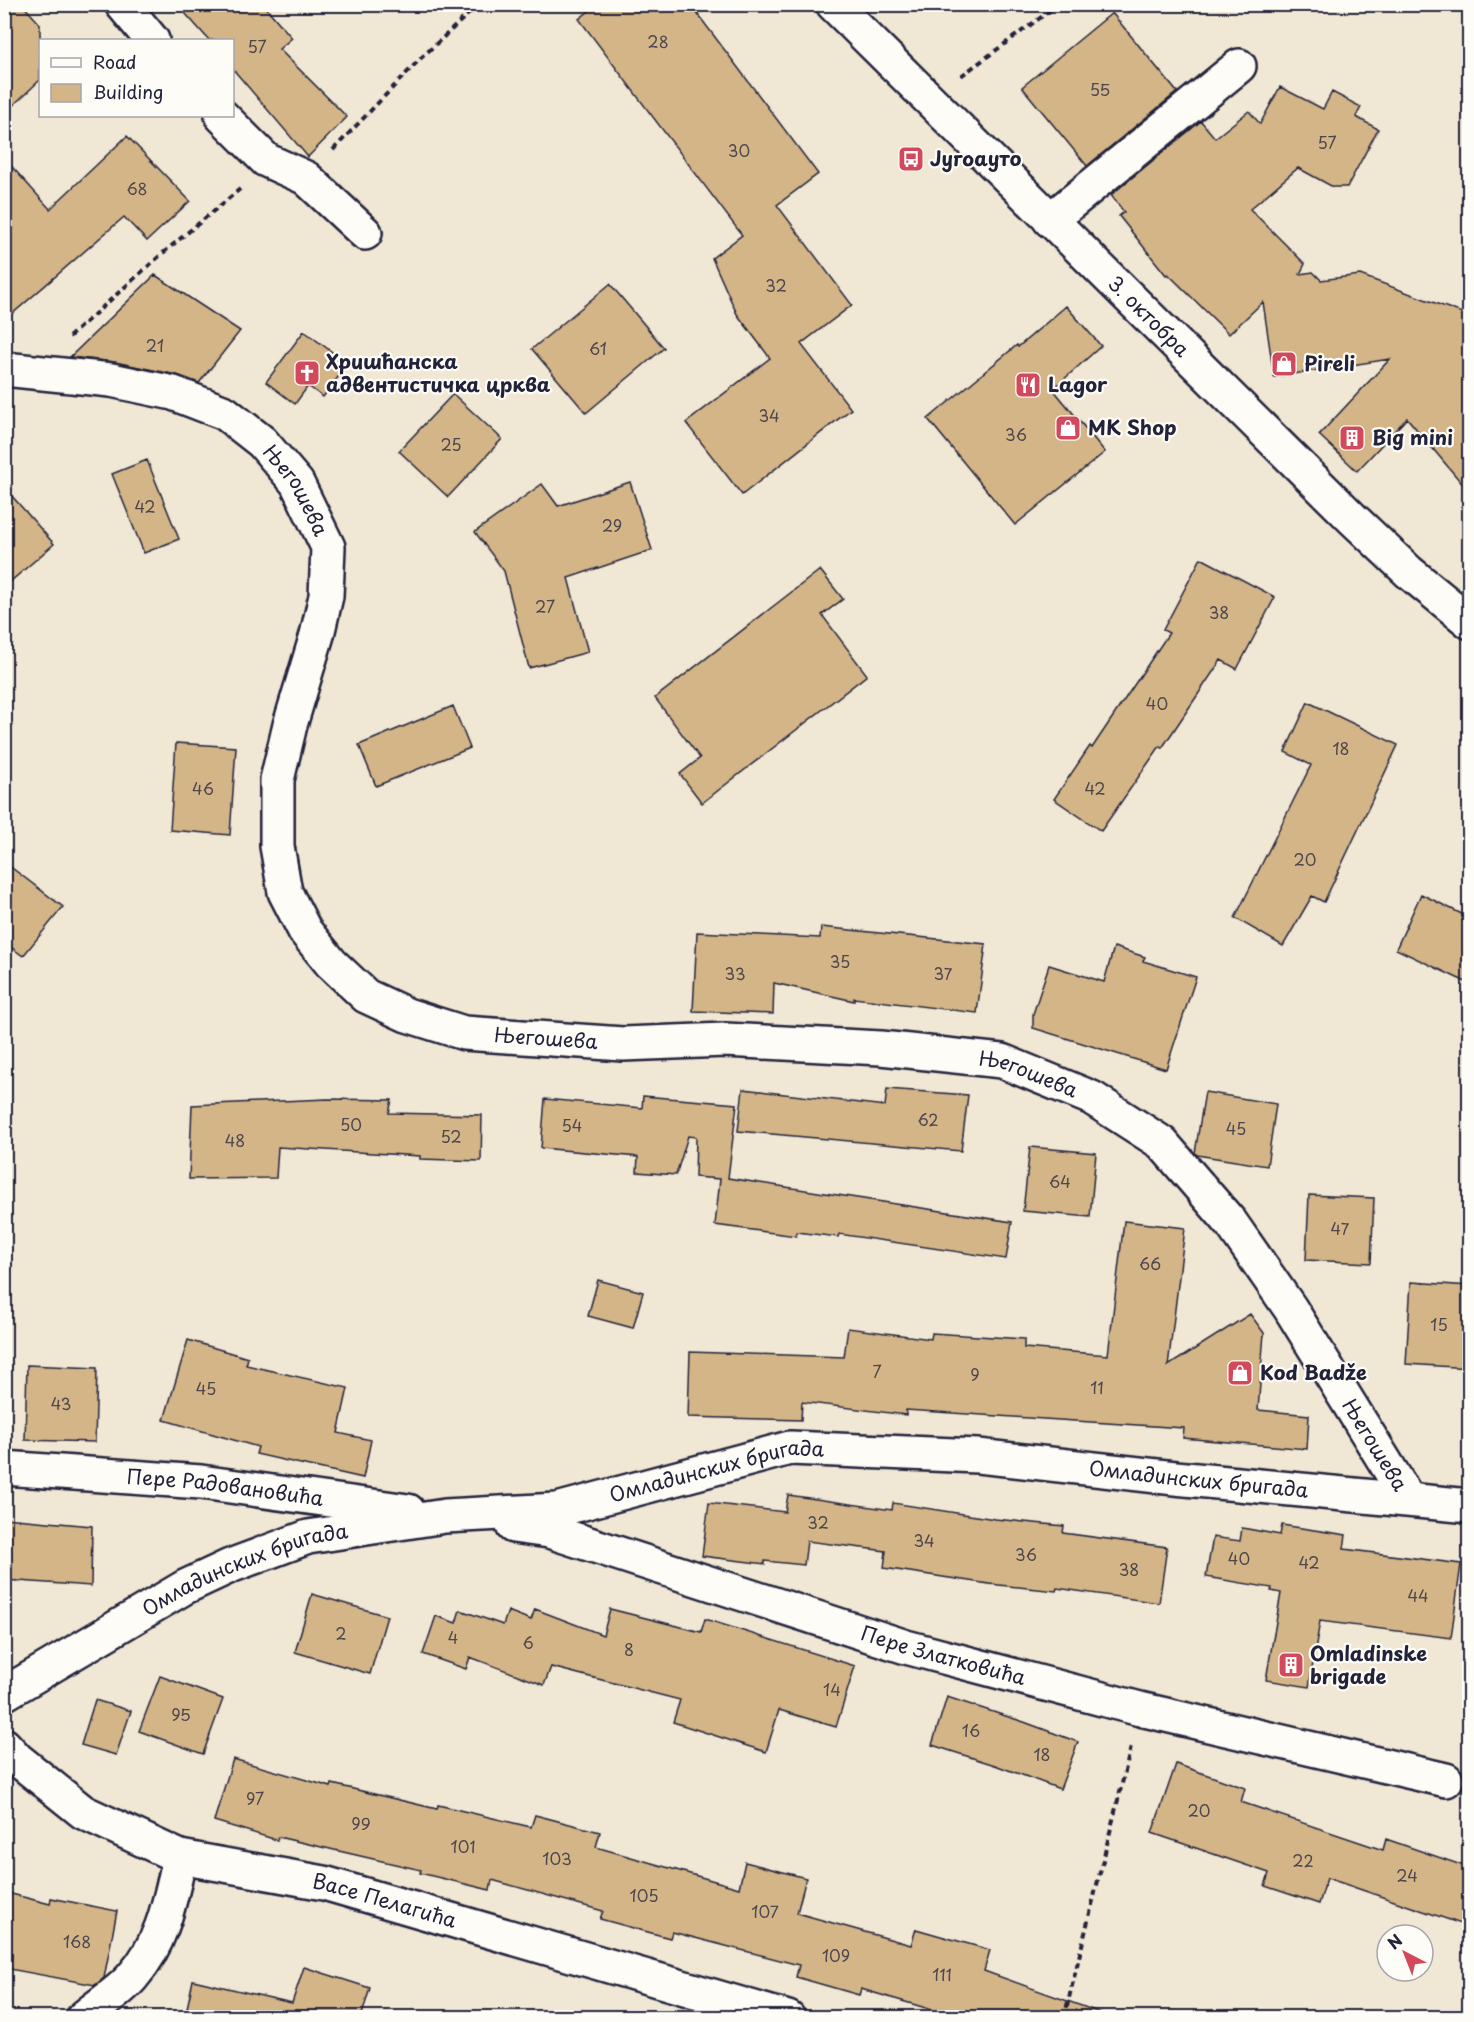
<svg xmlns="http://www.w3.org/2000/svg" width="1474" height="2022" viewBox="0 0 1474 2022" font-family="'Playpen Sans',sans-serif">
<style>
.building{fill:#d3b587;stroke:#22223b;stroke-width:1.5}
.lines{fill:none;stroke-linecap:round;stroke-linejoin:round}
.minor-casing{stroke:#22223b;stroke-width:38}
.path{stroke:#22223b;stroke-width:4;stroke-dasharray:6 4.5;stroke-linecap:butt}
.minor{stroke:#fdfcf7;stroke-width:33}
.labels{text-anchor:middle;stroke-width:4.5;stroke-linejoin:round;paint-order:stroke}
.number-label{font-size:16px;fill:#4e474e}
.poi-label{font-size:20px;font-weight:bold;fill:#22223b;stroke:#fdfcf7;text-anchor:start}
.street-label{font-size:20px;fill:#22223b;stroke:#fdfcf7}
</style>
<rect width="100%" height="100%" fill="#f0e7d5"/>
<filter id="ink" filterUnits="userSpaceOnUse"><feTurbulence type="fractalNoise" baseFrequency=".0167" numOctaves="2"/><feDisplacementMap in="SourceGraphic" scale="12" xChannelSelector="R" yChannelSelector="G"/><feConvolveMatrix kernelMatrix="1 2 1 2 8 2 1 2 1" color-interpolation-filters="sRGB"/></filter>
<g filter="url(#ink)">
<path class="building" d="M 4,4 L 22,4 L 40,24 L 40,80 L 4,114 Z
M 177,4 L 263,4 L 292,38 L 279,49 L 347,117 L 308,157 L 232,68 L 232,40 L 209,40 Z
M 598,4 L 690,4 L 818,174 L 777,205 L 852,305 L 801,344 L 851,409 L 742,495 L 686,423 L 770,358 L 737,314 L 712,258 L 742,235 L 579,19 Z
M 1112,13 L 1177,92 L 1087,166 L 1022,87 Z
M 1280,87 L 1323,109 L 1332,92 L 1361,107 L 1356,117 L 1378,129 L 1347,187 L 1333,187 L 1298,168 L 1250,209 L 1305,264 L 1300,274 L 1313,272 L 1321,280 L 1360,275 L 1470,316 L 1470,493 L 1407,418 L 1357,471 L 1319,435 L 1390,359 L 1274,377 L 1263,302 L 1229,334 L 1168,274 L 1166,275 L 1119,216 L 1124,212 L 1111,195 L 1201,121 L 1215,138 L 1249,111 L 1260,124 Z
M 127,136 L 190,201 L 147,241 L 124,217 L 4,321 L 4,158 L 50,209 Z
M 155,275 L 240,331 L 199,383 L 177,375 L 115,362 L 70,357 Z
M 610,284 L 664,348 L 586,413 L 532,349 Z
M 1066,306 L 1101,346 L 1053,389 L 1105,452 L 1015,525 L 928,419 L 1017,345 L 1018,347 Z
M 304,331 L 348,364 L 323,397 L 308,386 L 295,404 L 266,382 Z
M 453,394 L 502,439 L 448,497 L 399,451 Z
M 147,460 L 179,539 L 144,553 L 112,474 Z
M 630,482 L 652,550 L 568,578 L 588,652 L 529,668 L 504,571 L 475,532 L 542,484 L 558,506 Z
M 4,487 L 54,544 L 4,587 Z
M 1201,558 L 1275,597 L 1237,669 L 1221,660 L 1162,748 L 1160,746 L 1101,831 L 1054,799 L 1090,746 L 1092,748 L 1169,633 L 1163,630 Z
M 820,570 L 843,599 L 822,615 L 867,675 L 702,803 L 680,774 L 700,758 L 655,698 Z
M 1308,702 L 1398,745 L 1324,902 L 1312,896 L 1283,946 L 1235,918 L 1311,765 L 1285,752 Z
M 453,706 L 470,748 L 376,786 L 359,745 Z
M 176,743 L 236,747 L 230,835 L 170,830 Z
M 4,862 L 63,907 L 23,956 L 4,942 Z
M 1421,894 L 1470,918 L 1470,984 L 1396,949 Z
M 821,927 L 986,944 L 977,1013 L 854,998 L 854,1001 L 774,983 L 773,1014 L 693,1011 L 697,932 L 820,938 Z
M 1114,947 L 1145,957 L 1143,961 L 1196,977 L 1166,1069 L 1033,1028 L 1033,1014 L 1049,965 L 1104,982 Z
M 743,1089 L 885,1106 L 887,1089 L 968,1095 L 961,1151 L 738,1131 Z
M 1205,1092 L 1276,1104 L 1267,1166 L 1197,1155 L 1195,1153 Z
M 643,1096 L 737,1104 L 728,1178 L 1012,1222 L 1006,1259 L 839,1234 L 838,1237 L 797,1232 L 796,1236 L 715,1225 L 720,1179 L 695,1177 L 696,1137 L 688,1136 L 676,1175 L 637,1172 L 638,1157 L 541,1148 L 545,1099 L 642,1108 Z
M 327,1099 L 392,1100 L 389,1113 L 482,1115 L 481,1161 L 420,1159 L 420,1156 L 278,1147 L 276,1178 L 189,1179 L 192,1105 Z
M 1030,1147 L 1096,1153 L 1090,1217 L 1023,1211 Z
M 1309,1195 L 1374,1198 L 1371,1263 L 1306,1260 Z
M 1124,1221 L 1185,1228 L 1168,1366 L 1250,1314 L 1264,1333 L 1258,1410 L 1309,1415 L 1307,1449 L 1183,1438 L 1184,1428 L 906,1410 L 906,1415 L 802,1402 L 801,1420 L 688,1417 L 690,1352 L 844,1357 L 848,1328 L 931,1339 L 932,1333 L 1024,1339 L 1024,1348 L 1108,1355 Z
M 598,1280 L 643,1292 L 633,1328 L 588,1316 Z
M 1411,1282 L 1470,1286 L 1470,1368 L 1406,1364 Z
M 188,1340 L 248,1358 L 246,1365 L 348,1388 L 338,1433 L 371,1440 L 363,1478 L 256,1454 L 258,1447 L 164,1420 Z
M 27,1365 L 97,1368 L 95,1442 L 25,1440 Z
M 788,1495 L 892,1510 L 893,1503 L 995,1519 L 1064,1526 L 1063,1533 L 1167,1547 L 1159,1603 L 1057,1588 L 1056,1591 L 989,1584 L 884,1568 L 886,1551 L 807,1541 L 804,1565 L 765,1561 L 765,1564 L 702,1556 L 709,1503 L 785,1512 Z
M 4,1518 L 92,1526 L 91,1586 L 4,1580 Z
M 1282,1525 L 1346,1535 L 1344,1549 L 1461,1564 L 1451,1638 L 1320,1621 L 1309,1687 L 1266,1680 L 1281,1593 L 1271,1591 L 1272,1588 L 1206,1577 L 1213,1537 L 1240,1541 L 1242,1528 L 1280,1535 Z
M 312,1594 L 387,1616 L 370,1674 L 295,1652 Z
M 535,1609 L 603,1635 L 610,1609 L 701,1632 L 705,1619 L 855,1666 L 836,1727 L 779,1710 L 766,1752 L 673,1722 L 680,1700 L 551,1667 L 544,1685 L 470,1657 L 466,1669 L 423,1654 L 436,1616 L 456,1623 L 460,1610 L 503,1625 L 508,1611 L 531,1620 Z
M 160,1676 L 223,1699 L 203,1754 L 139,1731 Z
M 947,1697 L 1024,1722 L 1078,1742 L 1060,1789 L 995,1765 L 932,1745 Z
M 95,1700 L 131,1711 L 116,1755 L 81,1745 Z
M 233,1759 L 331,1787 L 332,1784 L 437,1809 L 438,1805 L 531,1827 L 535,1815 L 600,1832 L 596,1847 L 739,1888 L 745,1862 L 806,1878 L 797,1913 L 911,1945 L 916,1929 L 990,1950 L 984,1971 L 1101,2013 L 1100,2018 L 960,2018 L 861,1989 L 859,1995 L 796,1977 L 799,1965 L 672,1932 L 670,1938 L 600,1919 L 603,1911 L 492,1880 L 490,1890 L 420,1873 L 421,1870 L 278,1837 L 277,1840 L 214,1821 Z
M 1176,1764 L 1245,1788 L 1241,1802 L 1383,1850 L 1386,1839 L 1470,1868 L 1470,1927 L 1327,1878 L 1319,1904 L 1265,1886 L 1269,1873 L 1152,1833 Z
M 4,1892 L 50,1904 L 51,1898 L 117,1911 L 104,1978 L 95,1985 L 4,1968 Z
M 304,1967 L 370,1988 L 361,2018 L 185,2018 L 193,1980 L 292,2003 Z"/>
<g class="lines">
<g class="minor-casing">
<g id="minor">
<path d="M 122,4 L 152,40"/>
<path id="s1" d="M 833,4 L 1353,519 L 1409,572 L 1470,622"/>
<path d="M 222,116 L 266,160 L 306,178 L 365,233"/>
<path d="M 1050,220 L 1239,66"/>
<path id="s2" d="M 4,369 L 111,380 L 173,393 L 225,413 L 262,442 L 297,483 L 328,547 L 326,596 L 317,635 L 290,725 L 277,780 L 277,846 L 285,892 L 305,931 L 331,963 L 366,996 L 407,1015 L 464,1033 L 623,1044 L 725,1040 L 881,1048 L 1002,1061 L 1092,1098 L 1162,1143 L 1231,1223 L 1290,1308 L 1408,1499"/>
<path id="s3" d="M 4,1468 L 201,1482 L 408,1511"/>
<path id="s4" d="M 513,1526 L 549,1531 L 906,1647 L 1140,1709 L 1446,1780"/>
<path id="s5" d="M 4,1694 L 185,1587 L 230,1566 L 308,1537 L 445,1516 L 557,1510 L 790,1448 L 978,1456 L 1175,1478 L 1470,1506"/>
<path id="s6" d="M 4,1745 L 17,1759 L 83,1812 L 180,1857 L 324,1883 L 788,2018"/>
<path d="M 83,2018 C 99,2004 120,1992 133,1976 C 163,1942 170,1900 180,1857"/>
</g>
</g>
<path class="path" d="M 961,76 L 1059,4
M 333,150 L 421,58 L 479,4
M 69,337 L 163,253 L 240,189
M 1064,2018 L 1131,1747"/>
<use href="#minor" class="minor"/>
</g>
</g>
<defs>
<g id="bus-square" transform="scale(1.35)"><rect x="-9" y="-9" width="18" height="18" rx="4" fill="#d1495b" stroke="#fdfcf7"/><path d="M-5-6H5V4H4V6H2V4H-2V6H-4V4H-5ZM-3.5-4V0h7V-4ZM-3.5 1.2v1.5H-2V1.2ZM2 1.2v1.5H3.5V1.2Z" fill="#fff"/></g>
<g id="shop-square" transform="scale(1.35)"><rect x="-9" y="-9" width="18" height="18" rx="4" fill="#d1495b" stroke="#fdfcf7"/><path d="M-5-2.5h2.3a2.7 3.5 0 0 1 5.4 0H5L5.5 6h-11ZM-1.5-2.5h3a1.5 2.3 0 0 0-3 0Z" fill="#fff"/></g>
<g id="church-square" transform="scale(1.35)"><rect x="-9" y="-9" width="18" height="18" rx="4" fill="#d1495b" stroke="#fdfcf7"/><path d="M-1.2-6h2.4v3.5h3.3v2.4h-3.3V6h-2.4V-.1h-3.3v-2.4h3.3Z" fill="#fff"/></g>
<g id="restaurant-square" transform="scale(1.35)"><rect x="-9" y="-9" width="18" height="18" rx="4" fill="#d1495b" stroke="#fdfcf7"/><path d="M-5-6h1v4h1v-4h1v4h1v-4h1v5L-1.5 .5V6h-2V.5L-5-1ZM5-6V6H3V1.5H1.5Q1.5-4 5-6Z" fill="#fff"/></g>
<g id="building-square" transform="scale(1.35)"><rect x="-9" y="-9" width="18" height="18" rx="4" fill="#d1495b" stroke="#fdfcf7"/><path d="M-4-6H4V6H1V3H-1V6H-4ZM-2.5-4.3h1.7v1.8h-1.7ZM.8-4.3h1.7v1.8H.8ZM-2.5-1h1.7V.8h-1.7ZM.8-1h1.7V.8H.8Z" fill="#fff"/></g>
</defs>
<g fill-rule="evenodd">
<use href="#bus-square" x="911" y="159"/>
<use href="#shop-square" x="1284" y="364"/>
<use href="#church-square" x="307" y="373"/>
<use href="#restaurant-square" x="1028" y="385"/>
<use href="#shop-square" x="1068" y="428"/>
<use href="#building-square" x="1352" y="438"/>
<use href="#shop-square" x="1240" y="1373"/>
<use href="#building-square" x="1291" y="1665"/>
</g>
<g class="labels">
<g class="number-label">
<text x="658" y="48">28</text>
<text x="257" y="53">57</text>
<text x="1100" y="96">55</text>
<text x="1327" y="149">57</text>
<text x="739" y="157">30</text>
<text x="137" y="195">68</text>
<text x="776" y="292">32</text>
<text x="155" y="352">21</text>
<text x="598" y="355">61</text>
<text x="769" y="422">34</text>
<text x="1016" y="441">36</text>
<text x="451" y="451">25</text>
<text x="145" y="513">42</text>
<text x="612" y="532">29</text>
<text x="545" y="613">27</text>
<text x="1219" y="619">38</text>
<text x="1157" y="710">40</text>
<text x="1341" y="755">18</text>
<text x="203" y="795">46</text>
<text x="1095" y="795">42</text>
<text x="1305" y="866">20</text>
<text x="840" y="968">35</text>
<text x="735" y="980">33</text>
<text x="943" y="980">37</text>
<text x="928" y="1126">62</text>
<text x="351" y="1131">50</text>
<text x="572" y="1132">54</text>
<text x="1236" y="1135">45</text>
<text x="451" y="1143">52</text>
<text x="235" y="1147">48</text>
<text x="1060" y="1188">64</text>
<text x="1340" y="1235">47</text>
<text x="1150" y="1270">66</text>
<text x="1439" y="1331">15</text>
<text x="877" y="1378">7</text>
<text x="975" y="1381">9</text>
<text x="1097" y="1394">11</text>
<text x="206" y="1395">45</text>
<text x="61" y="1410">43</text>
<text x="818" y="1529">32</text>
<text x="924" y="1547">34</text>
<text x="1026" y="1561">36</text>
<text x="1239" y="1565">40</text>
<text x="1309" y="1569">42</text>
<text x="1129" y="1576">38</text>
<text x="1418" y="1602">44</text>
<text x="341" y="1640">2</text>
<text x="453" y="1644">4</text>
<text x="528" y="1649">6</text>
<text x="629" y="1656">8</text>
<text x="832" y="1696">14</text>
<text x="181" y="1721">95</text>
<text x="971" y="1737">16</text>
<text x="1042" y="1761">18</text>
<text x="255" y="1805">97</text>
<text x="1199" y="1817">20</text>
<text x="361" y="1830">99</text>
<text x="463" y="1853">101</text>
<text x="557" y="1865">103</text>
<text x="1303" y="1867">22</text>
<text x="1407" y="1882">24</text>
<text x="644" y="1902">105</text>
<text x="765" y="1918">107</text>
<text x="77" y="1948">168</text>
<text x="836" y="1962">109</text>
<text x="942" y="1981">111</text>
</g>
<g class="poi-label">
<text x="930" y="166">Југоауто</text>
<text x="326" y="369">Хришћанска<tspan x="326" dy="23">адвентистичка црква</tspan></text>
<text x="1304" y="371">Pireli</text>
<text x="1048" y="392">Lagor</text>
<text x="1088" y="435">MK Shop</text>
<text x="1372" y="445">Big mini</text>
<text x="1260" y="1380">Kod Badže</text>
<text x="1310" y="1661">Omladinske<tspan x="1310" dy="23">brigade</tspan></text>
</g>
<g class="street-label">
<text dy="7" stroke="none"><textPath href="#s1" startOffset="444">3. октобра</textPath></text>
<text dy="7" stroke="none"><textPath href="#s2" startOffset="333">Његошева</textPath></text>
<text dy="7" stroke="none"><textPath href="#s2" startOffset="1071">Његошева</textPath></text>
<text dy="7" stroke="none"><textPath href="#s2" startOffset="1557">Његошева</textPath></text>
<text dy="7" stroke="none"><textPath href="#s2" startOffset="2079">Његошева</textPath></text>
<text dy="7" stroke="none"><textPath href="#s5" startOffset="759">Омладинских бригада</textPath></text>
<text dy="7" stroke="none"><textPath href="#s5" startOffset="1245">Омладинских бригада</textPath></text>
<text dy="7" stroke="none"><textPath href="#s3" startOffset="222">Пере Радовановића</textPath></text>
<text dy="7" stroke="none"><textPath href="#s5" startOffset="273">Омладинских бригада</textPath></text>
<text dy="7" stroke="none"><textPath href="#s4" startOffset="450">Пере Златковића</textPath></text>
<text dy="7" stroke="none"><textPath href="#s6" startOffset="420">Васе Пелагића</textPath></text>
</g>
</g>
<rect width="1474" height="2022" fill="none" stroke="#fdfcf7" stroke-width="24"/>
<rect x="12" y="12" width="1450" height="1998" fill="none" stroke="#22223b" stroke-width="2" filter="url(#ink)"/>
<rect x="39" y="39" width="195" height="78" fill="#fdfcf7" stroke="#a5a5ac" stroke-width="1.5"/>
<rect x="51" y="58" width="30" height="9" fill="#fdfcf7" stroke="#a5a5ac" stroke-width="1.5"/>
<text x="93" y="69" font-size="18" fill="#22223b">Road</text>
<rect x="51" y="84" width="30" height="18" fill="#d3b587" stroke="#a5a5ac" stroke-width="1.5"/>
<text x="93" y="99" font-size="18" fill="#22223b">Building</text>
<g transform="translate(1405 1953) rotate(318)"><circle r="28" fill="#fdfcf7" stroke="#a5a5ac" stroke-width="1.5"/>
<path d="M0-4.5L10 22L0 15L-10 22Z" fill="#d1495b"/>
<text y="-9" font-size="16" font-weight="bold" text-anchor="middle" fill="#22223b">N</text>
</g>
</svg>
